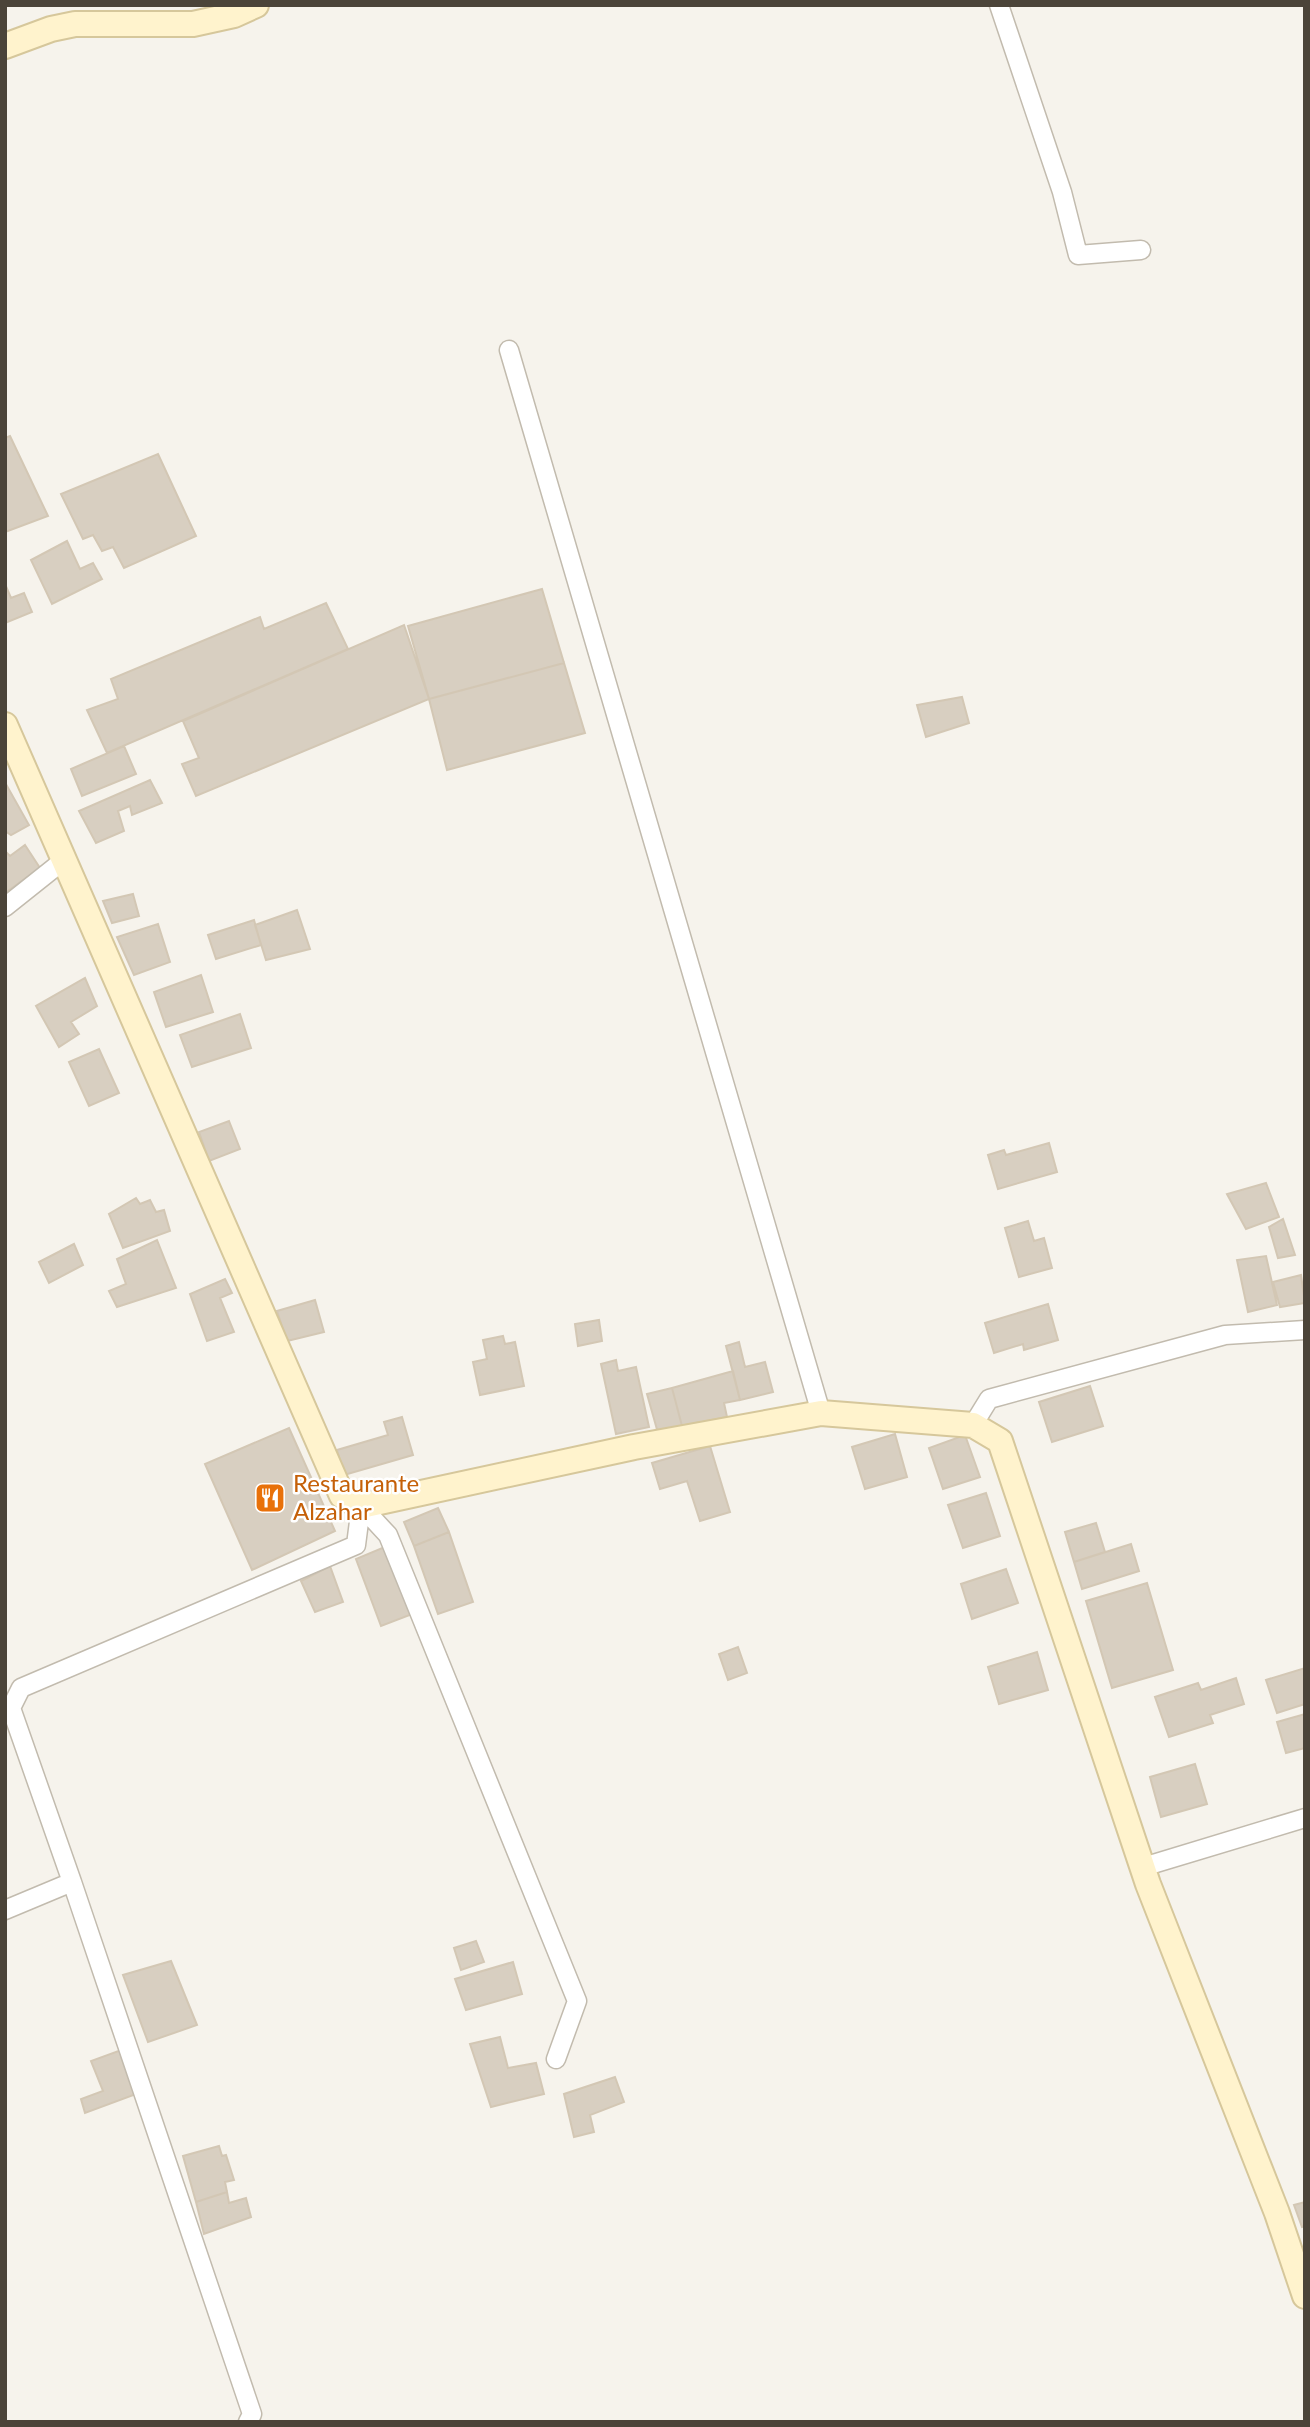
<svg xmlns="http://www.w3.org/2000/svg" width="1310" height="2427" viewBox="0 0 1310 2427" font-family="Lato,sans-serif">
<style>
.building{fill:#d8cfc1;stroke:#d3c7b4;stroke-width:2}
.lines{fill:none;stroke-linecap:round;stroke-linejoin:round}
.street-casing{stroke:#c2bbae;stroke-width:21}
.secondary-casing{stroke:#d6c79b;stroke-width:28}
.street{stroke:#fff;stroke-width:18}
.secondary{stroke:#fff3cd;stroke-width:24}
.labels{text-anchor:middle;stroke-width:5;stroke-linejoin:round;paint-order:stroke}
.food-label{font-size:24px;fill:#c56008;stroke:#fff;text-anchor:start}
</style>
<rect width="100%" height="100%" fill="#f6f3ec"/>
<path class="building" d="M 10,436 L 48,516 L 5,532 L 5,438 Z
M 158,454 L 196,536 L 124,568 L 113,547 L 102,551 L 93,535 L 83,539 L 61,494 Z
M 67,541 L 80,569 L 93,563 L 102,579 L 52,604 L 31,560 Z
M 5,584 L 11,598 L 24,593 L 32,612 L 5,623 Z
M 542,589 L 564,663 L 429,699 L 408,626 Z
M 326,603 L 348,649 L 107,753 L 87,710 L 118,699 L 111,679 L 260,617 L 264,629 Z
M 404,625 L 429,699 L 196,796 L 182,764 L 199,758 L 183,721 Z
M 564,663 L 585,733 L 447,770 L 429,699 Z
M 962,697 L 969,723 L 926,737 L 917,705 Z
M 124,746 L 136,774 L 82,796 L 71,769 Z
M 150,780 L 162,803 L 132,815 L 130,806 L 118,811 L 124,831 L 96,843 L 79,811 Z
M 7,786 L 29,825 L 11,835 L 5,831 L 5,788 Z
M 25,845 L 40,868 L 5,893 L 5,851 L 10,856 Z
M 133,894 L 139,916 L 112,923 L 103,901 Z
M 297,910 L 310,949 L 266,960 L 255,925 Z
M 254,920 L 261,945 L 216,959 L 208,935 Z
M 158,924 L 170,962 L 134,975 L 117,937 Z
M 201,975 L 213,1012 L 166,1027 L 154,992 Z
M 85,978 L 97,1006 L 71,1022 L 79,1034 L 59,1047 L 36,1006 Z
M 240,1014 L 251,1048 L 192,1067 L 180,1035 Z
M 99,1049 L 119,1093 L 89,1106 L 69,1062 Z
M 229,1121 L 240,1149 L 209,1161 L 199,1132 Z
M 1049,1143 L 1057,1172 L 998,1189 L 988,1155 L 1004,1150 L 1006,1155 Z
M 1266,1183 L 1279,1217 L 1246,1229 L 1227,1194 Z
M 136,1198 L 140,1204 L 150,1200 L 156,1212 L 164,1210 L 170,1231 L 123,1248 L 109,1214 Z
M 1283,1219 L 1295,1255 L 1278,1258 L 1269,1227 Z
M 1028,1221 L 1034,1241 L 1044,1238 L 1052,1268 L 1019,1277 L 1005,1228 Z
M 157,1240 L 176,1288 L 117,1307 L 109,1291 L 126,1284 L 117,1259 Z
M 74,1244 L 83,1265 L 49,1283 L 39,1262 Z
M 1266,1256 L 1277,1305 L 1248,1312 L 1237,1260 Z
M 1301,1275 L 1305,1303 L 1280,1307 L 1273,1282 Z
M 225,1279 L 232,1293 L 220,1298 L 234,1332 L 207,1341 L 190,1294 Z
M 315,1300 L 324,1332 L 287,1341 L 277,1311 Z
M 1048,1304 L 1058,1340 L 1024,1350 L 1023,1344 L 994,1353 L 985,1323 Z
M 599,1320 L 602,1341 L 578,1346 L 575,1324 Z
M 503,1336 L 505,1344 L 515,1342 L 524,1386 L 480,1395 L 473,1362 L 487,1359 L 483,1340 Z
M 739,1342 L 745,1367 L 765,1362 L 773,1392 L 740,1400 L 726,1346 Z
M 616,1360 L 618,1371 L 636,1367 L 649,1427 L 616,1434 L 601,1364 Z
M 733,1371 L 740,1400 L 724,1403 L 727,1417 L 682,1426 L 672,1388 Z
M 1090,1386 L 1103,1426 L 1052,1442 L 1039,1402 Z
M 672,1388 L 682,1426 L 658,1433 L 647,1394 Z
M 402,1417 L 413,1455 L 344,1475 L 337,1450 L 388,1435 L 384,1422 Z
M 289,1428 L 335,1531 L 252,1570 L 205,1464 Z
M 895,1434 L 907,1477 L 865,1489 L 852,1447 Z
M 965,1435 L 980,1477 L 943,1489 L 929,1448 Z
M 710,1446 L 730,1512 L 700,1521 L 687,1481 L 660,1489 L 652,1463 Z
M 986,1493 L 1000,1536 L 963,1548 L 948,1505 Z
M 438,1508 L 449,1532 L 414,1546 L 404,1522 Z
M 1096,1523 L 1105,1552 L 1074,1562 L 1065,1532 Z
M 449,1532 L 473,1602 L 438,1614 L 414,1546 Z
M 1131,1544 L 1139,1571 L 1082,1589 L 1074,1562 Z
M 387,1546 L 415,1613 L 381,1626 L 356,1559 Z
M 330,1566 L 343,1602 L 315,1612 L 301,1581 Z
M 1006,1569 L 1018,1603 L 972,1619 L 961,1584 Z
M 1147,1583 L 1173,1670 L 1112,1688 L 1086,1601 Z
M 738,1647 L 747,1673 L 728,1680 L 719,1654 Z
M 1037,1652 L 1048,1690 L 999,1704 L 988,1667 Z
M 1305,1668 L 1305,1704 L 1277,1713 L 1266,1680 Z
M 1236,1678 L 1244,1704 L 1210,1715 L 1213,1723 L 1169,1737 L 1155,1697 L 1198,1683 L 1201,1690 Z
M 1305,1714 L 1305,1748 L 1286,1753 L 1277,1722 Z
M 1195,1764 L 1207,1804 L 1161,1817 L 1150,1777 Z
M 476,1941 L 484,1962 L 461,1970 L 454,1948 Z
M 171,1961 L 197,2025 L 148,2042 L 123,1975 Z
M 513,1962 L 522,1994 L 466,2010 L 455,1979 Z
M 500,2037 L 508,2068 L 536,2063 L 544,2094 L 491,2107 L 470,2044 Z
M 124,2049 L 139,2093 L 85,2113 L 81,2099 L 103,2091 L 91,2061 Z
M 615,2077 L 624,2102 L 590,2115 L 594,2132 L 574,2137 L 564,2094 Z
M 219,2146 L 222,2156 L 226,2155 L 234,2180 L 225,2182 L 227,2192 L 196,2202 L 183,2156 Z
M 227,2192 L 229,2203 L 246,2198 L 251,2217 L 204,2234 L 196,2202 Z
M 1305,2202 L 1305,2226 L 1302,2227 L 1294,2205 Z"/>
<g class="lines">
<g class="street-casing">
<path id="street" d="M 999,5 L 1062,192 L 1078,255 L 1141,250
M 509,350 L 821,1413
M 5,907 L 64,860
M 973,1425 L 989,1399 L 1225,1335 L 1305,1330
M 1143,1867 L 1305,1818
M 72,1882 L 252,2414 L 248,2422
M 5,1910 L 72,1882 L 11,1708 L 21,1688 L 356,1545 L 361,1506 L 388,1535 L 577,2001 L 556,2059"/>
</g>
<g class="secondary-casing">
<path id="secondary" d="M 5,46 L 51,29 L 75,24 L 193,24 L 234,15 L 256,5
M 5,725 L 342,1496 L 361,1506 L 634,1447 L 821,1413 L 973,1425 L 1000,1441 L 1148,1884 L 1277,2213 L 1305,2296"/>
</g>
<use href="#street" class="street"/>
<use href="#secondary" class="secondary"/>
</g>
<defs>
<g id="restaurant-square" transform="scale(1.575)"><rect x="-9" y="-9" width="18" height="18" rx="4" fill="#e8710a" stroke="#fff"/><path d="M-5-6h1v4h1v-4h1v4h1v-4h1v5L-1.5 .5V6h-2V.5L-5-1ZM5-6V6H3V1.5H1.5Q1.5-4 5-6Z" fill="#fff"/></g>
</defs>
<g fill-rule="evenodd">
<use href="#restaurant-square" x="270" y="1498"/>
</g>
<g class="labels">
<g class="food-label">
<text x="293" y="1492">Restaurante<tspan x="293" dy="28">Alzahar</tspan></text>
</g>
</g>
<rect width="1310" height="2427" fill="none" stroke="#4b4439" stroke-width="14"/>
</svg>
